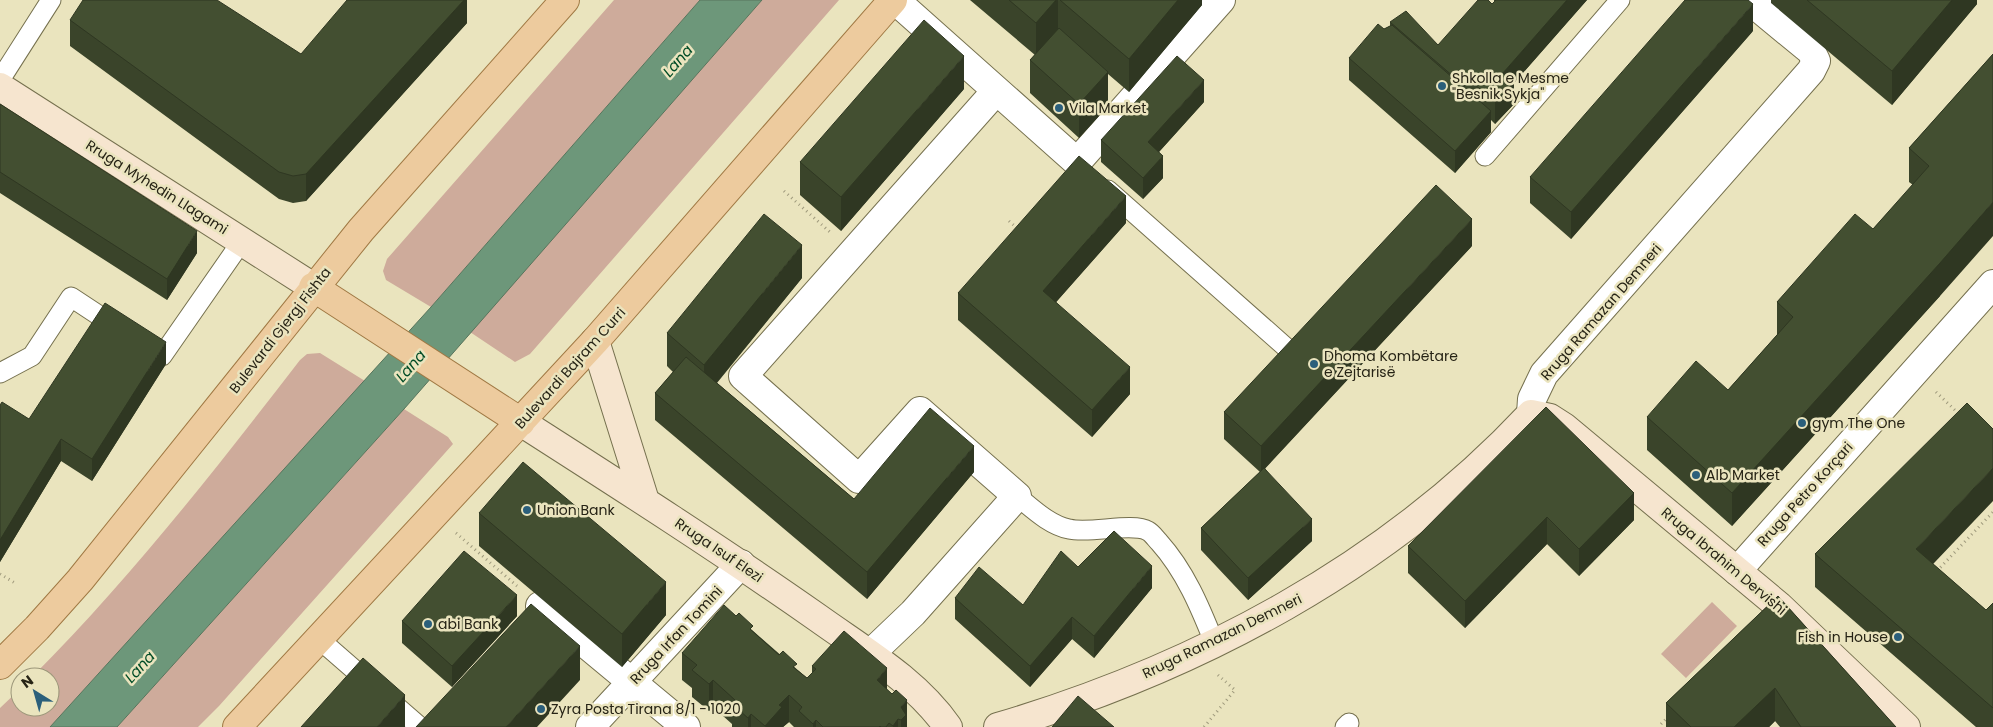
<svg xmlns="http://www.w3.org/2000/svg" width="1993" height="727" viewBox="0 0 1993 727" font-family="Poppins,sans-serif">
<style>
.green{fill:#ceab9b}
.water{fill:#6d977a;stroke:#58745c}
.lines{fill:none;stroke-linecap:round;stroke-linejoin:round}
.lane-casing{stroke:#75704e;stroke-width:21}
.street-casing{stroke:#75704e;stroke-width:30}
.secondary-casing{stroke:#75704e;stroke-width:30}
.primary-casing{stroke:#a07944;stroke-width:30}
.path{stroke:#9f9a7d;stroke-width:3;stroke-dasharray:1 4;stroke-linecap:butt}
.lane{stroke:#fff;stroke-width:19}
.street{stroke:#fff;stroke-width:28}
.secondary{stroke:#f6e5cf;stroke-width:28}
.primary{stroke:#edcb9e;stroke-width:28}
.wall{fill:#3a442a}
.shaded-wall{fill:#2f3722}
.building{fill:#434f31;stroke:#2f3722}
.poi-dot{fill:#2b5f7b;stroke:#eae4be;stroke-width:2}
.labels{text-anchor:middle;stroke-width:5;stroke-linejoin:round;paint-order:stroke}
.poi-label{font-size:14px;fill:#262315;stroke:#eae4be;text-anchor:start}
.street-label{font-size:14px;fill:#262315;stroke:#eae4be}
.water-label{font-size:15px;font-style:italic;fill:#004c26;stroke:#eae4be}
</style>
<rect width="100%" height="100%" fill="#eae4be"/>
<path class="green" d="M 614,0 L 700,0 L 431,307 L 386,280 L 383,271 L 387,259 Z
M 762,0 L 839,0 L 530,354 L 515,362 L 470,332 Z
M 320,353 L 365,381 L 50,727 L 0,727 L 0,708 L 20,689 L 20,707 L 50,707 L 50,677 L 32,677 C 130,579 215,470 300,360 L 307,354 Z
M 404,409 L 448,437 L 453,444 L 219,706 L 198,727 L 117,727 Z
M 1712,602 L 1737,626 L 1686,678 L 1661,654 Z"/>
<path class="water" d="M 700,0 L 762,0 L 404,409 L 117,727 L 50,727 L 431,307 Z"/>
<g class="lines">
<g class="lane-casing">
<path id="lane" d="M 0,80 L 51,0
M 1485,156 L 1620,0
M 1108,190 L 1290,351
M 148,347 L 162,356 L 242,241
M 0,373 L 32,356 L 71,297 L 118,328
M 1017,496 C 1032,508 1049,525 1069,529 C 1090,534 1133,522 1148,531 C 1152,533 1156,539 1159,542 C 1185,571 1200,607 1214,642
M 319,639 L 420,727
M 1345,727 L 1349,723"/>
</g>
<g class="street-casing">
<path id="street" d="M 895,0 L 1077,162 L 1221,0
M 1531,414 L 1532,399 L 1544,374 L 1811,71 L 1816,61 L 1811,51 L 1749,0
M 1737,571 L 1993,284
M 540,606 L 686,727
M 869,655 L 913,613 L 1017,496 L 920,411 L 859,479 L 743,376 L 996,91
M 590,727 L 741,564"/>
</g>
<g class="secondary-casing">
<path id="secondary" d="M 0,87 L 313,287
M 595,341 L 645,501
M 521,422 C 621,486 721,550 818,618 C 864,651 915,680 948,727
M 998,727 C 1197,668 1388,567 1531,414 L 1550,418 L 1564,427 L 1779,606 L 1906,727"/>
</g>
<g class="primary-casing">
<path id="primary" d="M 313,287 L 521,422
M 0,665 L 37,628 L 80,580 L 361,230 L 565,0
M 237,727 L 595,341 L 893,0"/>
</g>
<path class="path" d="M 784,191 L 831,233
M 1009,221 L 1018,229
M 1936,392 L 1959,414
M 456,533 L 517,586
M 1937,571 L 1993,512
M 0,574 L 15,583
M 1661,724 L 1669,716
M 1204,727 L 1235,690 L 1218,675"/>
<use href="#lane" class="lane"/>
<use href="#street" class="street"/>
<use href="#secondary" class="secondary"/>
<use href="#primary" class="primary"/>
</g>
<path class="wall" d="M 467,0 L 467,23 L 306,201 L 293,203 L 279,199 L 70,46 L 70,20 L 301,54 Z
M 970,0 L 1202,0 L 1202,5 L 1129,92 L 1108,74 L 1108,106 L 1079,138 L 1030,93 L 1030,60 L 1035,55 Z
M 1494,0 L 1587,0 L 1514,83 L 1514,104 L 1495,124 L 1491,120 L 1491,132 L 1455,173 L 1349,80 L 1349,58 L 1384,29 L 1390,26 L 1390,22 L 1438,45 L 1492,4 L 1494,2 Z
M 1771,0 L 1977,0 L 1977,4 L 1892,105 L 1771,3 Z
M 1753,31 L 1571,239 L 1530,203 L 1530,177 Z
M 1993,54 L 1940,296 L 1732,526 L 1647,450 L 1647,417 L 1728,390 L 1777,335 L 1777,302 L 1873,229 L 1913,185 L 1909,182 L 1909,148 Z
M 964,89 L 841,231 L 800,195 L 800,162 Z
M 1204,102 L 1159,152 L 1163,178 L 1143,199 L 1101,162 L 1101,140 Z
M 0,104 L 197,253 L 167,300 L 0,193 Z
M 1126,223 L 1056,302 L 1130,394 L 1092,437 L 958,320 L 958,293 Z
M 1472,246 L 1265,468 L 1312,541 L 1248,600 L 1201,550 L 1201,528 L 1260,472 L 1224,439 L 1224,412 Z
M 802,278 L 717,383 L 854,499 L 974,472 L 867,599 L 655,420 L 655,393 L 673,372 L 667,366 L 667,333 Z
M 166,364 L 92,481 L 61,461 L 0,562 L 0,405 L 29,419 Z
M 1634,493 L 1634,520 L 1579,576 L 1547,544 L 1465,628 L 1408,573 L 1408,546 Z
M 479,513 L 666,615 L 622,667 L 479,546 Z
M 1815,554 L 1933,564 L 1986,610 L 1993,603 L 1993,727 L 1976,727 L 1815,587 Z
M 1152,588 L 1094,658 L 1072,639 L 1030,687 L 955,619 L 955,598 L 1023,605 Z
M 1778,596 L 1896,727 L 1780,727 L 1775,721 L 1769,727 L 1666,727 L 1666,703 Z
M 517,616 L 452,687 L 402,643 L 402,621 Z
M 736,616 L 807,678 L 812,674 L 812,666 L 887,690 L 907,727 L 794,727 L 789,722 L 783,727 L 732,727 L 732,724 L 713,707 L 709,711 L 692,697 L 692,688 L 682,680 L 682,653 Z"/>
<path class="shaded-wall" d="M 464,0 L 467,0 L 467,23 L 306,201 L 306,174 Z
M 1056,0 L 1058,0 L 1058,32 L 1036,57 L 1036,23 Z
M 1178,0 L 1202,0 L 1202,5 L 1129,92 L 1129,59 Z
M 1567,0 L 1587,0 L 1514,83 L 1514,104 L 1495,124 L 1495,102 L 1503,73 Z
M 1952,0 L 1977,0 L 1977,4 L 1892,105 L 1892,71 Z
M 1753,4 L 1753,31 L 1571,239 L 1571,212 Z
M 964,56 L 964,89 L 841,231 L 841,197 Z
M 1108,72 L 1108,106 L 1079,138 L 1079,104 Z
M 1465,76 L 1465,98 L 1461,105 L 1461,83 Z
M 1204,80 L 1204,102 L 1148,164 L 1148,142 Z
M 1491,111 L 1491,132 L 1455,173 L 1455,151 Z
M 1163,156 L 1163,178 L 1143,199 L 1143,178 Z
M 1126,196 L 1126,223 L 1043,317 L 1043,291 Z
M 1993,202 L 1993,236 L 1940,296 L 1732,526 L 1732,493 Z
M 1472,219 L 1472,246 L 1261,473 L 1261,446 Z
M 197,231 L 197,253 L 167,300 L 167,279 Z
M 802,245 L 802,278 L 704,398 L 704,365 Z
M 166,342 L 166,364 L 92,481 L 92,459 Z
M 1130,367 L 1130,394 L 1092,437 L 1092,410 Z
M 61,439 L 61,461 L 0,562 L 0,540 Z
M 974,446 L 974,472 L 867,599 L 867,572 Z
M 1993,468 L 1993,501 L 1916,582 L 1916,549 Z
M 1634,493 L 1634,520 L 1579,576 L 1579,549 Z
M 1547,517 L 1547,544 L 1465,628 L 1465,601 Z
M 1312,519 L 1312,541 L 1248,600 L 1248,578 Z
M 1152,566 L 1152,588 L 1094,658 L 1094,636 Z
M 666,582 L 666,615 L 622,667 L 622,634 Z
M 517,595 L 517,616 L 452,687 L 452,666 Z
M 1072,617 L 1072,639 L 1030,687 L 1030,666 Z
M 580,646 L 580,680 L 537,727 L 506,727 Z
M 887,668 L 887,695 L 877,680 Z
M 713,680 L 713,707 L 709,711 L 709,684 Z
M 1775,688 L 1775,721 L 1769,727 L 1734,727 Z
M 405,695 L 405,727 L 377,727 Z
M 789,695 L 789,722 L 783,727 L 765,727 L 779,705 Z
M 907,700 L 907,727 L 901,727 L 901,707 Z
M 751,714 L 751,727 L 748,727 L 748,718 Z
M 898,719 L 898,727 L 893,727 L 893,726 Z
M 816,720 L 816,727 L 813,727 L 813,724 Z"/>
<path class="building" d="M 83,0 L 217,0 L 301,54 L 347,0 L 464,0 L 306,174 L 293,176 L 279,172 L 70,20 Z
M 1009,0 L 1056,0 L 1036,23 Z
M 1060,0 L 1178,0 L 1129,59 Z
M 1478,0 L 1488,0 L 1492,4 L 1496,0 L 1567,0 L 1503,73 L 1514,82 L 1495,102 L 1465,76 L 1461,83 L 1390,22 L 1406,11 L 1438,45 Z
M 1685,0 L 1748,0 L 1753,4 L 1571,212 L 1530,177 Z
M 1807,0 L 1952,0 L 1892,71 Z
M 924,20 L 964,56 L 841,197 L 800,162 Z
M 1378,24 L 1384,29 L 1392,25 L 1491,111 L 1455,151 L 1349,58 Z
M 1059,28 L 1108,72 L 1079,104 L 1030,60 Z
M 1993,54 L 1993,202 L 1940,263 L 1732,493 L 1647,417 L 1696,361 L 1728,390 L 1793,317 L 1777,302 L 1855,214 L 1873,229 L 1929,166 L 1909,148 Z
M 1177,56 L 1204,80 L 1148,142 L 1163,156 L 1143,178 L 1101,140 Z
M 0,104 L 197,231 L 167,279 L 0,172 Z
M 1079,156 L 1126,196 L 1043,291 L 1130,367 L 1092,410 L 958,293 Z
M 1436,185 L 1472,219 L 1261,446 L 1224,412 Z
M 764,214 L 802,245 L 704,365 L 667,333 Z
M 105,303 L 166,342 L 92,459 L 61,439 L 0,540 L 0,405 L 2,402 L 29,419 Z
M 686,357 L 854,499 L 930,408 L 974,446 L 867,572 L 655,393 Z
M 1967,403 L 1993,429 L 1993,468 L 1916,549 L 1986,610 L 1993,603 L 1993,708 L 1815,554 Z
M 1546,407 L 1634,493 L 1579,549 L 1547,517 L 1465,601 L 1408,546 Z
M 523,462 L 666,582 L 622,634 L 479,513 Z
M 1264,468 L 1312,519 L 1248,578 L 1201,528 Z
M 1114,531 L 1152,566 L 1094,636 L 1072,617 L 1030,666 L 955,598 L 979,567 L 1023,605 L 1061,551 L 1078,567 Z
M 464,551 L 517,595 L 452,666 L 402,621 Z
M 1778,596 L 1896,727 L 1801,727 L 1775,688 L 1734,727 L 1691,727 L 1666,703 Z
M 531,604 L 580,646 L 506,727 L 416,727 Z
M 724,605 L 736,616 L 739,613 L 753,626 L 750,629 L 779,655 L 783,651 L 797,664 L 793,667 L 807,678 L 816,669 L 812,666 L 844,631 L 887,668 L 877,680 L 892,694 L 896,690 L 907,700 L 901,707 L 906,715 L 901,720 L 898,719 L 893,726 L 889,723 L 886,727 L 881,727 L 880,726 L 879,727 L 823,727 L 816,720 L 813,724 L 799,711 L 802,707 L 789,695 L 779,705 L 782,707 L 765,726 L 751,714 L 748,718 L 732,704 L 735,700 L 713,680 L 709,684 L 692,670 L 697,665 L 682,653 Z
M 363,658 L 405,695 L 377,727 L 301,727 Z
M 1078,696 L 1114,727 L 1052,727 Z"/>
<g class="poi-dot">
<circle cx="1442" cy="86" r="5"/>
<circle cx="1059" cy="108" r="5"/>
<circle cx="1314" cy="364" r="5"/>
<circle cx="1802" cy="423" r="5"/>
<circle cx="1696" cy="475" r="5"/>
<circle cx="527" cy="510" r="5"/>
<circle cx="428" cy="624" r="5"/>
<circle cx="1898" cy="637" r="5"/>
<circle cx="541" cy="709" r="5"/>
</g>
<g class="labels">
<g class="poi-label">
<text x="1452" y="83">Shkolla e Mesme<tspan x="1452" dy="16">"Besnik Sykja"</tspan></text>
<text x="1069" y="113">Vila Market</text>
<text x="1324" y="361">Dhoma Kombëtare<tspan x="1324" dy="16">e Zejtarisë</tspan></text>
<text x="1812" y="428">gym The One</text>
<text x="1706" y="480">Alb Market</text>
<text x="537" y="515">Union Bank</text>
<text x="438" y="629">abi Bank</text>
<text x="1888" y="642" text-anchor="end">Fish in House</text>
<text x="551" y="714">Zyra Posta Tirana 8/1 - 1020</text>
</g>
<g class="street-label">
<text transform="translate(157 187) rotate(32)" y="5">Rruga Myhedin Llagami</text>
<text transform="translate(1601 312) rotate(-49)" y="5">Rruga Ramazan Demneri</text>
<text transform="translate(280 330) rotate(-52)" y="5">Bulevardi Gjergj Fishta</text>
<text transform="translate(570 368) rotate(-48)" y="5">Bulevardi Bajram Curri</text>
<text transform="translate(1805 494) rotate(-48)" y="5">Rruga Petro Korçari</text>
<text transform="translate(719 550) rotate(34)" y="5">Rruga Isuf Elezi</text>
<text transform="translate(1724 561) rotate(40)" y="5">Rruga Ibrahim Dervishi</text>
<text transform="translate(676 635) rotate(-47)" y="5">Rruga Irfan Tomini</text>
<text transform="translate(1222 636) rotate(-26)" y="5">Rruga Ramazan Demneri</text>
</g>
<g class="water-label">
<text transform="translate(678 61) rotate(-49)" y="5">Lana</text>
<text transform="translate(411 366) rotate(-49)" y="5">Lana</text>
<text transform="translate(140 667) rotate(-48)" y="5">Lana</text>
</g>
</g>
<g transform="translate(35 692) rotate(323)"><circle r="24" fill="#eae4be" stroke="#9c977a"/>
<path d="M0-4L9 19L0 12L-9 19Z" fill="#2b5f7b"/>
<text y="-8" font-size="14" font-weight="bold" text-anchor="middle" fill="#262315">N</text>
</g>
</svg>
